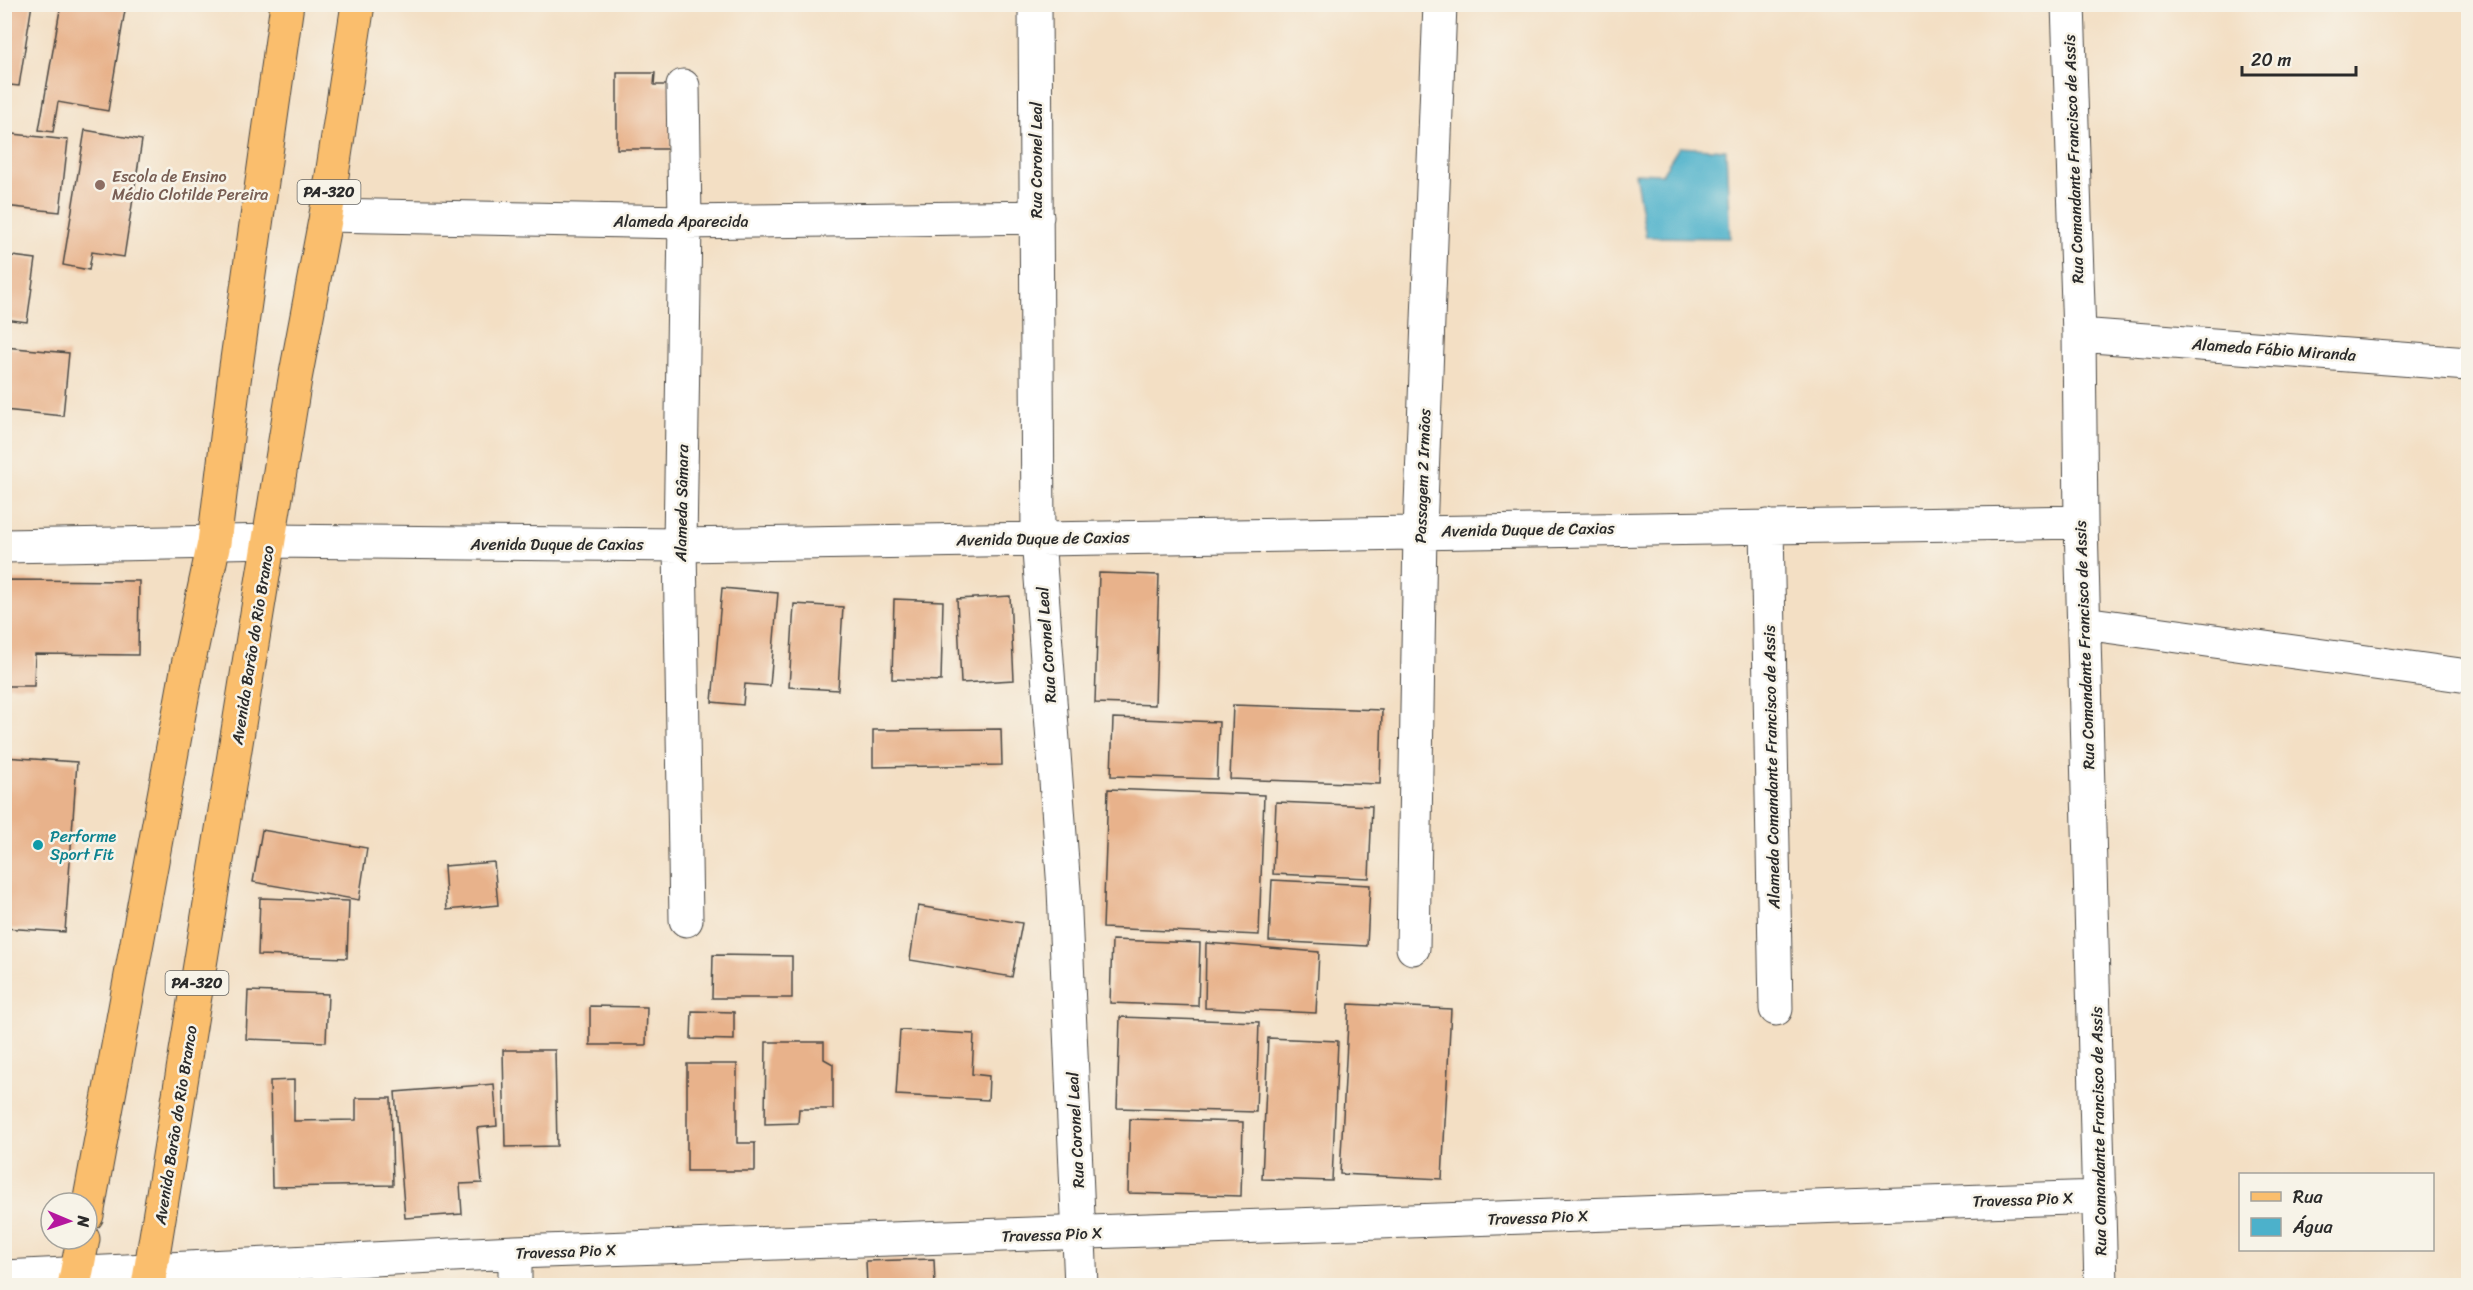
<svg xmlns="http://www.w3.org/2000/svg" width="2473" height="1290" viewBox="0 0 2473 1290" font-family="Sriracha,sans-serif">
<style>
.water{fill:#4cb1cb;stroke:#3c6e7b;stroke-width:1.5}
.building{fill:#e8b28b}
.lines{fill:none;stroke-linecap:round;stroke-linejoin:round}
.minor-casing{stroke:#494642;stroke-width:35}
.major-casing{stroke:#494642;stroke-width:35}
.minor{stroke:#fff;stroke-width:33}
.major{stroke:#fabe6d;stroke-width:33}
.education-dot{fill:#8d6e63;stroke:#f7f3e8;stroke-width:2}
.culture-dot{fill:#0f9aa8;stroke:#f7f3e8;stroke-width:2}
.labels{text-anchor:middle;stroke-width:5;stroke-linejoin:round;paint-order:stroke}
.shield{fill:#f7f3e8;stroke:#686764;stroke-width:1.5}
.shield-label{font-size:15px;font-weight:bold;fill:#2b2b2b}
.street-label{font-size:16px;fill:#2b2b2b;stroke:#f7f3e8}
.education-label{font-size:16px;fill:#785e54;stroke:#f7f3e8;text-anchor:start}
.culture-label{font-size:16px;fill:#0d838f;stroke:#f7f3e8;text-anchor:start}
</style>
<rect width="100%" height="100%" fill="#f7f3e8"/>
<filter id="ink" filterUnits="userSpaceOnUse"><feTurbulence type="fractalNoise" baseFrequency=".0167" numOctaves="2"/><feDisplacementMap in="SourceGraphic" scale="12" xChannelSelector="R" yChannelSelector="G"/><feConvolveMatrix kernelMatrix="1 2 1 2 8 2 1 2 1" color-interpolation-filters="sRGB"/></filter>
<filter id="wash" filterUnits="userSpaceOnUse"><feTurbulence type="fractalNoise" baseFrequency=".008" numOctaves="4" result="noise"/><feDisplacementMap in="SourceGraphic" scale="24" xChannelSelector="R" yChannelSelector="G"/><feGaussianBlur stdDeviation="1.35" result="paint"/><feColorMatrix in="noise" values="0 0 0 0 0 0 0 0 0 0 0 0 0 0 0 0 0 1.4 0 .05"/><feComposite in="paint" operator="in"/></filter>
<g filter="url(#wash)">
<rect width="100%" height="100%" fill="#f3dfc4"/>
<path class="water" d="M 1679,147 L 1726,150 L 1730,238 L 1646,237 L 1635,173 L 1662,174 Z"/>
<g id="blocks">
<path class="building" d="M 4,4 L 32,4 L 19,86 L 10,85 L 7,103 L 4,103 Z
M 61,4 L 126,4 L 108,111 L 58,102 L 53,132 L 39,130 Z
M 617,73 L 655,73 L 654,85 L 671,85 L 671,149 L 617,149 Z
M 85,130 L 142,140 L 124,257 L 92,252 L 89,270 L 63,265 Z
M 4,133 L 68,140 L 60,212 L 4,206 Z
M 4,255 L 36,259 L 27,322 L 4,319 Z
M 4,347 L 69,353 L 63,416 L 4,410 Z
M 1099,573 L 1159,575 L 1155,705 L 1095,703 Z
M 4,580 L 139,581 L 138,655 L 35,654 L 34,686 L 4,686 Z
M 722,588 L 778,593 L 770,686 L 745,684 L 743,705 L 712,702 Z
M 1010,596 L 1014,680 L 961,683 L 957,599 Z
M 894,599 L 943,601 L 941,681 L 892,679 Z
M 794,604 L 843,607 L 838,690 L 789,687 Z
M 1233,705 L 1382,710 L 1380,784 L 1230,779 Z
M 1113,718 L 1219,722 L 1217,779 L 1111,776 Z
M 1001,729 L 1002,765 L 873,767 L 873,730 Z
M 4,757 L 77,762 L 65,932 L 4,928 Z
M 1108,789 L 1264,795 L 1259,935 L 1103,928 Z
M 1276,802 L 1372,806 L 1369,878 L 1273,874 Z
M 262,830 L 367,848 L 359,900 L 253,882 Z
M 494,862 L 498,905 L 447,910 L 444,866 Z
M 1272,880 L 1370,885 L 1367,946 L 1269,941 Z
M 260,898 L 349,901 L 347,958 L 258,955 Z
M 918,906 L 1022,923 L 1012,977 L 910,960 Z
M 1112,940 L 1200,943 L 1198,1006 L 1110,1003 Z
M 1206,943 L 1319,952 L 1316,1013 L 1205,1008 Z
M 713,955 L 792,956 L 792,998 L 712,998 Z
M 248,991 L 328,994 L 326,1042 L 246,1039 Z
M 1349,1004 L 1451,1009 L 1442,1179 L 1340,1174 Z
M 590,1006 L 647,1007 L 646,1045 L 590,1045 Z
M 692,1011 L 734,1012 L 734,1040 L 691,1039 Z
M 1120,1017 L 1259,1022 L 1256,1112 L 1117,1108 Z
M 900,1030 L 974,1034 L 972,1074 L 989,1076 L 988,1100 L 896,1095 Z
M 1268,1038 L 1338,1041 L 1332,1181 L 1262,1179 Z
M 766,1042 L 824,1042 L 824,1059 L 833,1064 L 833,1109 L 799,1109 L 798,1123 L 765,1124 Z
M 503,1050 L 555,1050 L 557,1146 L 505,1147 Z
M 687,1064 L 737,1064 L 737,1143 L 755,1143 L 755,1171 L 687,1171 Z
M 294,1080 L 294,1121 L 356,1120 L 356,1098 L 391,1098 L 393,1185 L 272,1187 L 270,1081 Z
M 494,1084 L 497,1126 L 477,1128 L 482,1183 L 460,1184 L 462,1214 L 405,1218 L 395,1092 Z
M 1130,1119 L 1243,1122 L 1241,1196 L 1128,1193 Z
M 934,1259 L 935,1286 L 867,1286 L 866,1261 Z"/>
</g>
</g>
<g filter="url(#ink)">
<use href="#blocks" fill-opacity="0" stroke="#494642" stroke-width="1.5"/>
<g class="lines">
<g class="minor-casing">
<path id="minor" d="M 1035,4 L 1038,538 L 1064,889 L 1081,1286
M 2068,4 L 2079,335 L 2081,522 L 2101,1286
M 683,86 L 685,222 L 680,545 L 686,920
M 326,215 L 685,222 L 1037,217
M 2079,335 L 2468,364
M 1767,526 L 1776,1009
M 4,546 L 270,541 L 680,545 L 2081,522
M 2084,623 L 2468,676
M 1413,948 L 1420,531 L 1440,4
M 515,1252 L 515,1286
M 4,1277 L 515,1252 L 2100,1197"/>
</g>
<g class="major-casing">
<path id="major" d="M 87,1215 L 188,665 L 214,543 L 234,381 L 287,4
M 74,1286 L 83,1239
M 148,1286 L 295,379 L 326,215 L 358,4"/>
</g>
<use href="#minor" class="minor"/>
<use href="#major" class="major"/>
</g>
</g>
<circle class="education-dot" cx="100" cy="185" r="6"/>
<circle class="culture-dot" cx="38" cy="845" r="6"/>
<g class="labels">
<g class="shield">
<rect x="297.5" y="180" width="63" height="24" rx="4.5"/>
<rect x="165.5" y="971" width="63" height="24" rx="4.5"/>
</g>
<g class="shield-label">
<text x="329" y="197">PA-320</text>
<text x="197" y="988">PA-320</text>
</g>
<g class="street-label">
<text transform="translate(2073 159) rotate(-92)" y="6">Rua Comandante Francisco de Assis</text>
<text transform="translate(1036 160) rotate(-90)" y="6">Rua Coronel Leal</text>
<text x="681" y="227">Alameda Aparecida</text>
<text transform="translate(2274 349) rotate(4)" y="6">Alameda Fábio Miranda</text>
<text transform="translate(1422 476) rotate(-88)" y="6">Passagem 2 Irmãos</text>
<text transform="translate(681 503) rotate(-89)" y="6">Alameda Sâmara</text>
<text transform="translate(1528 529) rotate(-1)" y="6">Avenida Duque de Caxias</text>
<text transform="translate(1043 538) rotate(-1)" y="6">Avenida Duque de Caxias</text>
<text x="557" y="550">Avenida Duque de Caxias</text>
<text transform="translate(252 645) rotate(-81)" y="6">Avenida Barão do Rio Branco</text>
<text transform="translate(1046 645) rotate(-94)" y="6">Rua Coronel Leal</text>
<text transform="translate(2084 645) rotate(-92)" y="6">Rua Comandante Francisco de Assis</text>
<text transform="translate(1771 767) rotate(-91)" y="6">Alameda Comandante Francisco de Assis</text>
<text transform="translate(175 1125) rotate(-81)" y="6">Avenida Barão do Rio Branco</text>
<text transform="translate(1075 1130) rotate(-93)" y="6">Rua Coronel Leal</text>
<text transform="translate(2098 1131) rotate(-91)" y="6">Rua Comandante Francisco de Assis</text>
<text transform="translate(2023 1199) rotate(-2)" y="6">Travessa Pio X</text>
<text transform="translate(1538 1217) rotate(-2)" y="6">Travessa Pio X</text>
<text transform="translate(1052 1234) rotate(-2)" y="6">Travessa Pio X</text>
<text transform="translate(566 1251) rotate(-2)" y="6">Travessa Pio X</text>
</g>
<g class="education-label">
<text x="112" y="182">Escola de Ensino<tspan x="112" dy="18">Médio Clotilde Pereira</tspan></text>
</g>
<g class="culture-label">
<text x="50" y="842">Performe<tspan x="50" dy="18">Sport Fit</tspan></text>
</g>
</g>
<rect width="2473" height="1290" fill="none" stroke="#f7f3e8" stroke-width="24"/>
<rect x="2239" y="1173" width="195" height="78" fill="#f7f3e8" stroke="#a5a39c" stroke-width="1.5"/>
<rect x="2251" y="1192" width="30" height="9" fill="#fabe6d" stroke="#a5a39c" stroke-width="1.5"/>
<text x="2293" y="1203" font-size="18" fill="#2b2b2b">Rua</text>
<rect x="2251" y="1218" width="30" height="18" fill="#4cb1cb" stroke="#a5a39c" stroke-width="1.5"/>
<text x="2293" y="1233" font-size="18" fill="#2b2b2b">Água</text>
<g transform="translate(69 1221) rotate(92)"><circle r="28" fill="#f7f3e8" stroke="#a5a39c" stroke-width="1.5"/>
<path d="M0-4.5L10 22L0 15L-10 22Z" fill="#b5179e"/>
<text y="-9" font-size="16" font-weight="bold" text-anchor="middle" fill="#2b2b2b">N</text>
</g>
<path d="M2242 66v9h114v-9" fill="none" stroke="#2b2b2b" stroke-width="3"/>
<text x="2251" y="66" font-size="18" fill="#2b2b2b" stroke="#f7f3e8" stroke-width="4.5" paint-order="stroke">20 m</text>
</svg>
